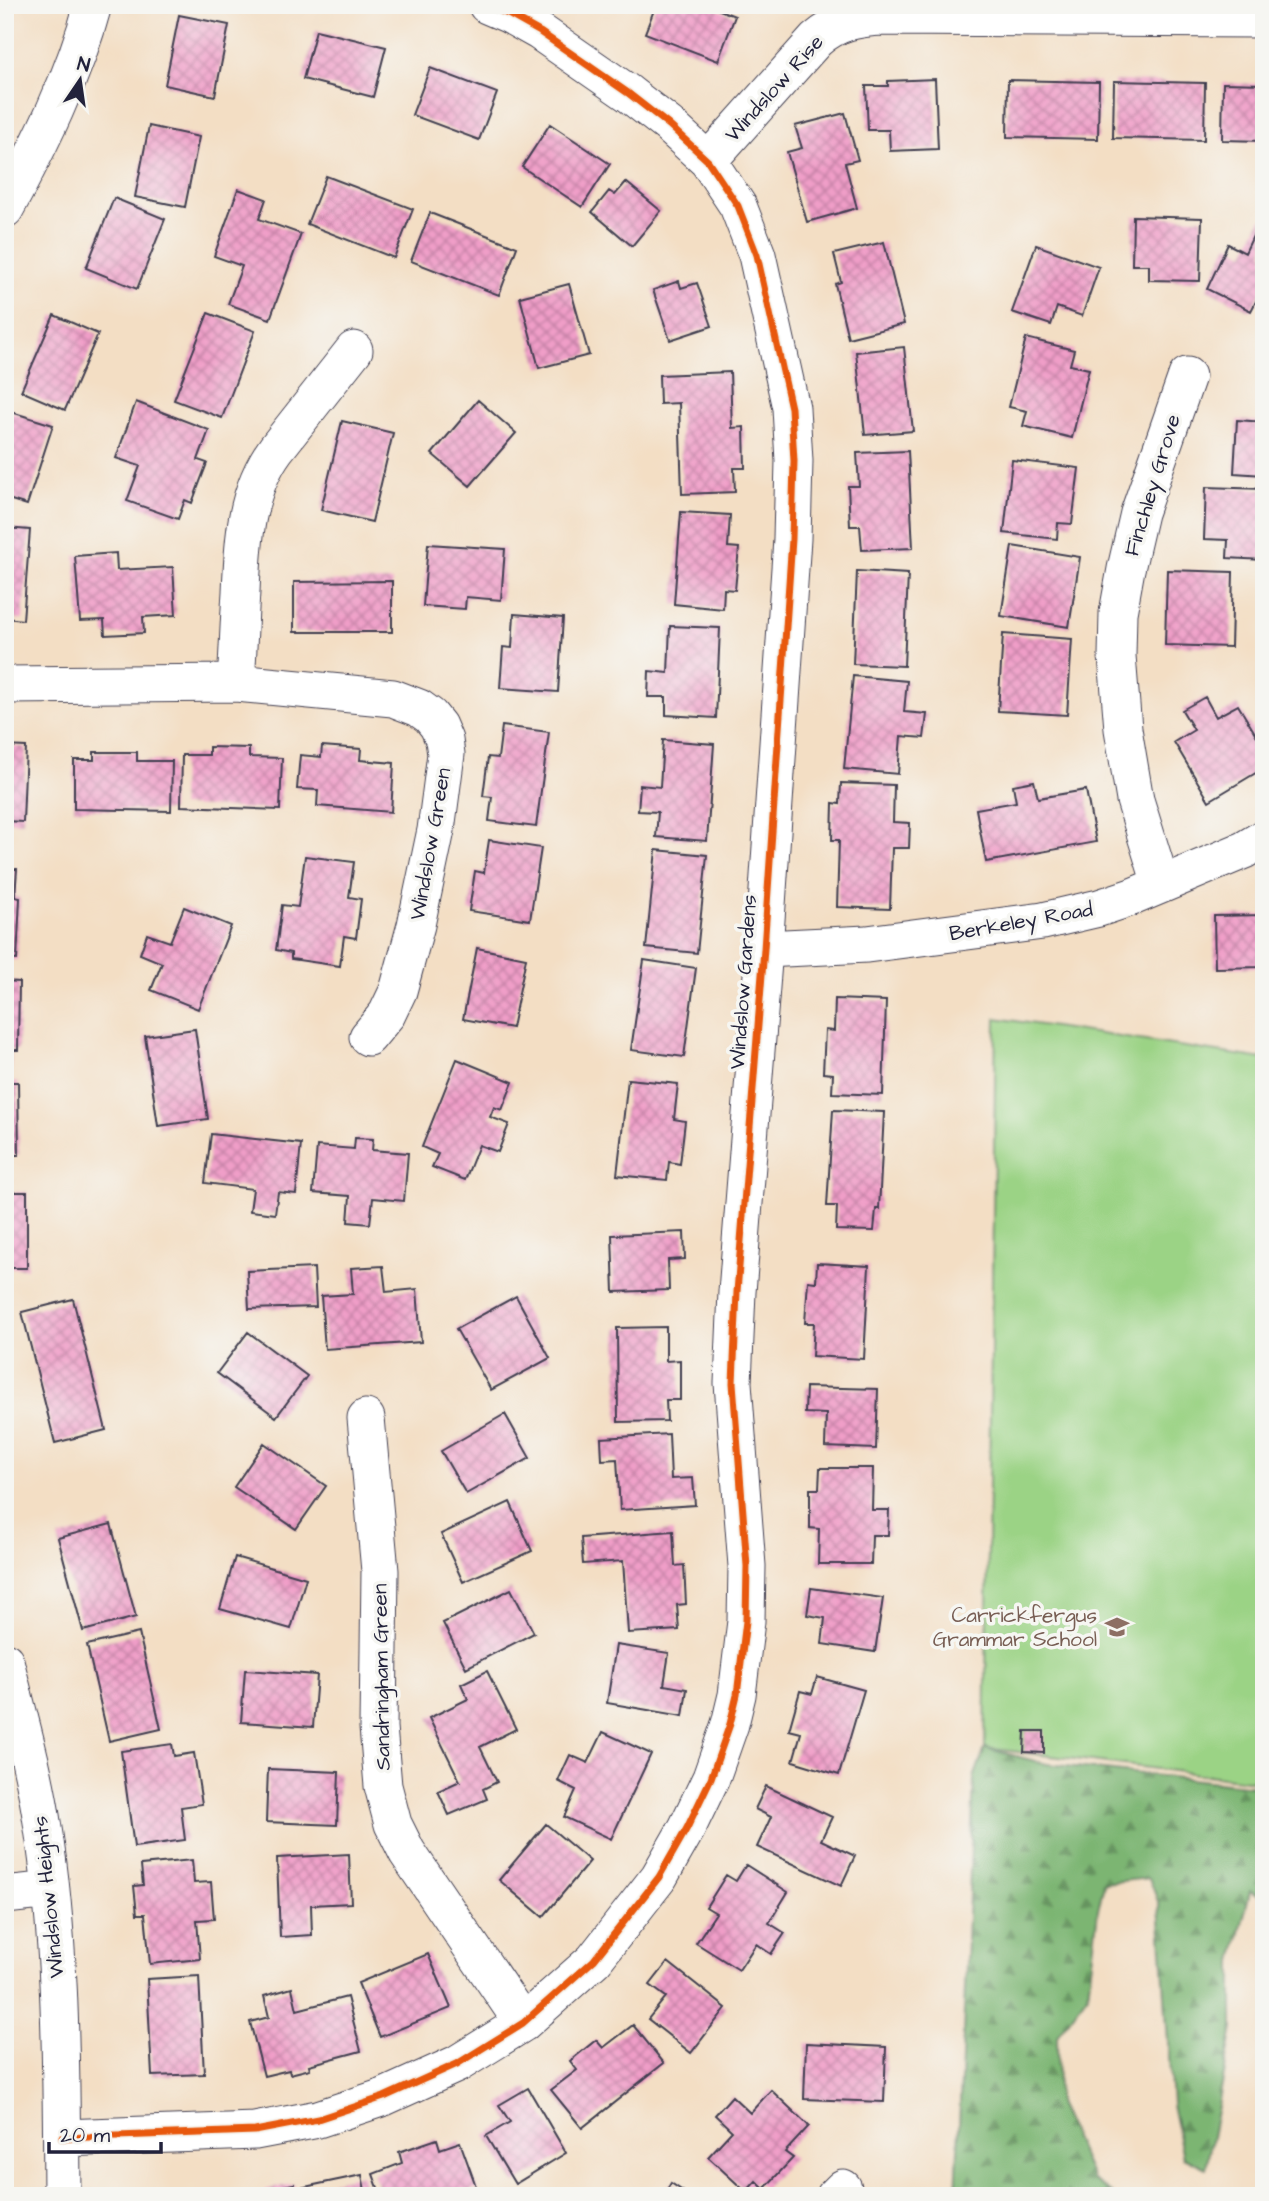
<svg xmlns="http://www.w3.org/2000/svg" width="1269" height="2201" viewBox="0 0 1269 2201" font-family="'Architects Daughter',sans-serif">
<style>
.green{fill:#9bd385;stroke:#5e7a60;stroke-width:2}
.forest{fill:url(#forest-firs);stroke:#4f6c56;stroke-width:2}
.building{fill:url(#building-cross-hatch)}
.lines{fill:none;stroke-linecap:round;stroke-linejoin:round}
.minor-casing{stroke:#413e50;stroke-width:39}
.minor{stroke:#fff;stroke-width:37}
.cycleway-casing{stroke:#f6f6f2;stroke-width:11}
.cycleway{stroke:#e8590c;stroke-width:7}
.labels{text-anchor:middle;stroke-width:7;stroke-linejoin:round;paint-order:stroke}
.street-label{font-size:21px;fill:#22223b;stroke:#f6f6f2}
.education-label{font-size:21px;fill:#785e54;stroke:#f6f6f2;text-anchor:end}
</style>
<defs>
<pattern id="forest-firs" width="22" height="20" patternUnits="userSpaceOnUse" patternTransform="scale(1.75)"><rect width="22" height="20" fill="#7cb572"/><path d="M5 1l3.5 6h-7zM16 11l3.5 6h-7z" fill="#65935f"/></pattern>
<pattern id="building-cross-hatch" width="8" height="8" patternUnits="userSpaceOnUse" patternTransform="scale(1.75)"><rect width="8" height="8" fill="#f09ec8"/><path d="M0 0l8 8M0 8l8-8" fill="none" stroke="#c280a4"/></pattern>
</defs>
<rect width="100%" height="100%" fill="#f6f6f2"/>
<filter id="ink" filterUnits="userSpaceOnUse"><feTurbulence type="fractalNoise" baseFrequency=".0143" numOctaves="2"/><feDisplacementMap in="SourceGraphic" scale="14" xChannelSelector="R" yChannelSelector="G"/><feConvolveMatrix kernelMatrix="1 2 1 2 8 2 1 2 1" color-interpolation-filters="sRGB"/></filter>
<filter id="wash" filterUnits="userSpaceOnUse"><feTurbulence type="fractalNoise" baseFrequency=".00686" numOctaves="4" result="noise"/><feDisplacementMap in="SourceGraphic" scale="28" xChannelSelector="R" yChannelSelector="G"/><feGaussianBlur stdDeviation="1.57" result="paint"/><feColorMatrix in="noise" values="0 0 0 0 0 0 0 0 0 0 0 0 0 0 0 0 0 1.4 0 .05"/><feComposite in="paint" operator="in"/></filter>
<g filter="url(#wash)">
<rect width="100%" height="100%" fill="#f3dec4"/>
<path class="green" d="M 996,1018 L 1264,1059 L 1264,1782 L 985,1748 Z"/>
<path class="forest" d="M 985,1748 L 1047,1764 L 1264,1787 L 1264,1898 L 1250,1891 L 1233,1961 L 1233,2028 L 1206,2168 L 1183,2157 L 1172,2104 L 1159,1904 L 1149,1878 L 1104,1883 L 1098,1910 L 1088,1994 L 1057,2036 L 1058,2103 L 1093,2180 L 1115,2196 L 956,2196 L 974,1778 Z"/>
<g id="blocks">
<path class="building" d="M 656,5 L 707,5 L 735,16 L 718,61 L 645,33 Z
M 179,15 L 229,25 L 215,96 L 165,85 Z
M 316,30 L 386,47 L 373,97 L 303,79 Z
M 430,68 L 497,93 L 479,140 L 412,115 Z
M 935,79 L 938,149 L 890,151 L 889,130 L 868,130 L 866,86 L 888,86 L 888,81 Z
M 1008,80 L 1099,82 L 1098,139 L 1007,137 Z
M 1114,81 L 1205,83 L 1204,140 L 1113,138 Z
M 1223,83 L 1264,84 L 1264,141 L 1222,140 Z
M 845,113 L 858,160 L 845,163 L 857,208 L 807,222 L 787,152 L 802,148 L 795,126 Z
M 550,124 L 610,164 L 582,207 L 522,167 Z
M 149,126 L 199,137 L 185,207 L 135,197 Z
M 326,176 L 413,209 L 394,258 L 307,224 Z
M 626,182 L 661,211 L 632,246 L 592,212 L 609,191 L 615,195 Z
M 238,189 L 266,199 L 259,219 L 301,234 L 270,319 L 228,304 L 242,266 L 214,256 Z
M 114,198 L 165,219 L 137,289 L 86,268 Z
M 430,213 L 517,247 L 499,295 L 411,261 Z
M 1133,216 L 1202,218 L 1200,281 L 1149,280 L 1149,265 L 1132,265 Z
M 1261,219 L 1264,220 L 1264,286 L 1251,311 L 1207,289 L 1228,244 L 1245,253 Z
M 884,242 L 904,324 L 848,338 L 835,284 L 841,282 L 834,254 Z
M 1036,245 L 1099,267 L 1082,316 L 1057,307 L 1051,325 L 1012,312 Z
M 679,281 L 681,288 L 697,283 L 712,326 L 670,340 L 653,290 Z
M 569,284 L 589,355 L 539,368 L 520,297 Z
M 208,313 L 255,331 L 222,418 L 174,400 Z
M 54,315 L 98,334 L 65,410 L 21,391 Z
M 1026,338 L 1074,350 L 1070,365 L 1089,369 L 1072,438 L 1023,426 L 1027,411 L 1009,407 Z
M 904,347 L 913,431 L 865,435 L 856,352 Z
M 730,372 L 732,428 L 744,427 L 745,468 L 734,468 L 735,492 L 682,494 L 679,403 L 660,404 L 659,375 Z
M 478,400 L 516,433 L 470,486 L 432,454 Z
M 136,402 L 209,430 L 198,460 L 207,463 L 192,503 L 185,500 L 178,519 L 127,501 L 140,466 L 116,458 Z
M 5,410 L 53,425 L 27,505 L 5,498 Z
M 1237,420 L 1264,422 L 1264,475 L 1234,473 Z
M 342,421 L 393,433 L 372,522 L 321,510 Z
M 908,451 L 913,548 L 862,550 L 860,526 L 850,526 L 848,486 L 859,486 L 857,453 Z
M 1012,460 L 1079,468 L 1072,524 L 1058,523 L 1057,539 L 1004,533 Z
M 1206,487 L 1264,489 L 1264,560 L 1227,558 L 1228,540 L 1204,539 Z
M 681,512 L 730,515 L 728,547 L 739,548 L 735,590 L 724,589 L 723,609 L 674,604 Z
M 5,528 L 30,530 L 23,620 L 5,618 Z
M 428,544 L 505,549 L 501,600 L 466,597 L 465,609 L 423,606 Z
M 1012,546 L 1080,557 L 1069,627 L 1001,616 Z
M 116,553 L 117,570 L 173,567 L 176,615 L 143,617 L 144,633 L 105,635 L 104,620 L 80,621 L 75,556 Z
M 1167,570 L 1233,572 L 1231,647 L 1165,645 Z
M 857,571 L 908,574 L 904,666 L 853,664 Z
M 392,581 L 392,632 L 294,632 L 294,582 Z
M 514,614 L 563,618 L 558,692 L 500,688 L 503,647 L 512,648 Z
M 670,626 L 720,628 L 716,718 L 666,715 L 666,697 L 648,697 L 649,671 L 668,673 Z
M 1003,634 L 1072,639 L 1067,715 L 998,711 Z
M 853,676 L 907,681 L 904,712 L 927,714 L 924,738 L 901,736 L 898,774 L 844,769 Z
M 1205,697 L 1216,717 L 1238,705 L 1264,748 L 1264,768 L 1209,801 L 1174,742 L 1194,730 L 1182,710 Z
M 502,726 L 549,732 L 536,827 L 489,821 L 492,797 L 483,796 L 488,757 L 498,758 Z
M 663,740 L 714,744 L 707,841 L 656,837 L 658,812 L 638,811 L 640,785 L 660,787 Z
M 5,746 L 26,747 L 23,822 L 5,821 Z
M 322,746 L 361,749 L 360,760 L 394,763 L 391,812 L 317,806 L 318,790 L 297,789 L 300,755 L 321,757 Z
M 209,747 L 249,748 L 249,757 L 282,758 L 280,810 L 181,806 L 182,755 L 209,755 Z
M 94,752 L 137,752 L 137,761 L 172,761 L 171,811 L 74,809 L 74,760 L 94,760 Z
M 1034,781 L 1038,798 L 1086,790 L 1096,842 L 986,862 L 976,809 L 1016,802 L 1013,785 Z
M 841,783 L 894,785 L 893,822 L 910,823 L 909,848 L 892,848 L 890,909 L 837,907 L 839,840 L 832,840 L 833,803 L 840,804 Z
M 489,840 L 541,848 L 530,920 L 469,911 L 475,871 L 484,873 Z
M 656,850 L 707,855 L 697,953 L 646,948 Z
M 305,856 L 354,862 L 349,897 L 361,899 L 356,938 L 344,936 L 340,966 L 291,959 L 291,953 L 276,950 L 282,905 L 298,907 Z
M 5,869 L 17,869 L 15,897 L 20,898 L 17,960 L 5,959 Z
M 184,907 L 231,926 L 198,1009 L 151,990 L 162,963 L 140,954 L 147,934 L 170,942 Z
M 1264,915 L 1264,967 L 1215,968 L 1214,916 Z
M 477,948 L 526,958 L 512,1028 L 463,1019 Z
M 644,960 L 696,968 L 684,1057 L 631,1050 Z
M 5,981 L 19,982 L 18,1050 L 11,1050 L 11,1074 L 5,1073 Z
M 835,999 L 886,1001 L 883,1095 L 832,1093 L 833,1074 L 823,1073 L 825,1030 L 834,1031 Z
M 195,1029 L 208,1119 L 158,1126 L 145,1036 Z
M 457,1059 L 513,1082 L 502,1110 L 494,1107 L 490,1117 L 509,1124 L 498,1152 L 479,1145 L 465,1180 L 432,1167 L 438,1154 L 422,1147 Z
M 628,1079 L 678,1084 L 674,1119 L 685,1121 L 680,1164 L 669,1162 L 667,1180 L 617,1175 Z
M 5,1082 L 18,1082 L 19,1155 L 5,1155 Z
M 833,1110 L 884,1112 L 879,1209 L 876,1209 L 874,1231 L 836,1230 L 837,1206 L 827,1206 Z
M 211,1134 L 301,1144 L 296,1194 L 278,1192 L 275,1214 L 250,1211 L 253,1189 L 205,1183 Z
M 355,1138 L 373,1139 L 372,1150 L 408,1153 L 404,1201 L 373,1198 L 370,1224 L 348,1222 L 350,1196 L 313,1193 L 317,1146 L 354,1149 Z
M 5,1192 L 27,1192 L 27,1268 L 5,1268 Z
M 684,1232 L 685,1259 L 668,1260 L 669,1290 L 614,1292 L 612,1235 Z
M 817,1263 L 869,1266 L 864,1359 L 812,1356 L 814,1323 L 805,1323 L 808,1281 L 816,1282 Z
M 383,1266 L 386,1292 L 417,1289 L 421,1342 L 325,1349 L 321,1296 L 353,1294 L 351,1268 Z
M 314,1268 L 316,1307 L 249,1309 L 247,1271 Z
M 516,1296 L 550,1358 L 491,1390 L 456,1329 Z
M 73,1299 L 106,1430 L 55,1443 L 22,1312 Z
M 666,1327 L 666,1361 L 680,1360 L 680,1400 L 666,1400 L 667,1421 L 618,1422 L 617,1328 Z
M 248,1332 L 307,1376 L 276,1417 L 217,1373 Z
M 806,1387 L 878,1389 L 876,1449 L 825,1447 L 826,1414 L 805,1413 Z
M 505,1414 L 530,1458 L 466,1494 L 441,1451 Z
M 669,1434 L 671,1479 L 693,1478 L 695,1505 L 620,1510 L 617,1459 L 602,1460 L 601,1438 Z
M 264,1443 L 326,1486 L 296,1529 L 234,1487 Z
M 820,1468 L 873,1468 L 872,1510 L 889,1510 L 888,1535 L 872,1535 L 871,1564 L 818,1564 L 819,1529 L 810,1528 L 810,1489 L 819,1489 Z
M 510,1502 L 532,1551 L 463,1582 L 441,1534 Z
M 111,1524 L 136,1617 L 83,1631 L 58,1538 Z
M 673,1531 L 675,1566 L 684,1565 L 686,1604 L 677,1605 L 679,1630 L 628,1633 L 623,1561 L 583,1564 L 581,1538 Z
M 235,1557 L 306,1578 L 291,1629 L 220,1609 Z
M 811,1588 L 883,1598 L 875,1652 L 822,1644 L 825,1618 L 807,1615 Z
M 511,1589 L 534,1633 L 466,1668 L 443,1623 Z
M 139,1633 L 161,1729 L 109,1741 L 87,1645 Z
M 616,1645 L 669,1653 L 664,1685 L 687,1689 L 683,1716 L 607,1703 Z
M 245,1670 L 317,1675 L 313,1727 L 241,1722 Z
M 487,1671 L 516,1729 L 480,1747 L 497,1782 L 483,1789 L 487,1799 L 449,1815 L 438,1791 L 460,1781 L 429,1718 L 468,1699 L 461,1684 Z
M 817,1677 L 864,1690 L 839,1775 L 793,1761 L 801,1733 L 789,1730 L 800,1691 L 812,1694 Z
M 1025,1731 L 1044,1731 L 1044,1753 L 1024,1752 Z
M 603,1732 L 651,1754 L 611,1839 L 564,1817 L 576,1790 L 558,1781 L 570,1755 L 588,1763 Z
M 172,1744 L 174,1756 L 194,1753 L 202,1804 L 181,1807 L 185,1840 L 134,1847 L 121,1751 Z
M 268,1769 L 339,1772 L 337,1825 L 266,1822 Z
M 766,1786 L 832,1817 L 821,1840 L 855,1856 L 841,1886 L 757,1847 L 771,1817 L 755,1809 Z
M 546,1824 L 590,1861 L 543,1917 L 499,1880 Z
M 349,1854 L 351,1903 L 311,1905 L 312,1935 L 280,1937 L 277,1858 Z
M 192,1860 L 194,1883 L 211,1882 L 214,1919 L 197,1920 L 200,1959 L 150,1964 L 145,1914 L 137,1914 L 134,1886 L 143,1885 L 141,1865 Z
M 746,1865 L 788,1892 L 769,1923 L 785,1933 L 771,1954 L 756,1944 L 739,1970 L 696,1943 L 716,1913 L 706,1907 L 726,1875 L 736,1881 Z
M 428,1954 L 451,2008 L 380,2037 L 358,1983 Z
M 668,1962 L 726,2008 L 691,2053 L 648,2019 L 666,1997 L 650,1985 Z
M 199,1976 L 204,2074 L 152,2076 L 147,1979 Z
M 292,1988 L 297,2010 L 347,1997 L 361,2051 L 309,2065 L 310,2069 L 290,2074 L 289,2070 L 264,2076 L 250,2022 L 269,2017 L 264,1996 Z
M 633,2025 L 664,2063 L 582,2128 L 551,2090 L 577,2070 L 570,2061 L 596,2040 L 603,2048 Z
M 806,2043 L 886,2047 L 884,2102 L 804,2099 Z
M 528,2088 L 566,2153 L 515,2184 L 486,2136 L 510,2122 L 499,2105 Z
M 771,2090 L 809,2126 L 785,2152 L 793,2158 L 764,2189 L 756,2181 L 746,2192 L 708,2157 L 732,2131 L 715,2115 L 732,2096 L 750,2113 Z
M 437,2139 L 440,2149 L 460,2142 L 477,2189 L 459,2196 L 381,2196 L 373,2174 L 402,2163 L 399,2152 Z
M 362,2175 L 366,2196 L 265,2196 L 264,2190 L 294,2184 L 295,2189 Z
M 671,2183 L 690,2196 L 663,2196 Z"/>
</g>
</g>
<g filter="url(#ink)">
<use href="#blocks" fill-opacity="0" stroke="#413e50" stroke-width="2"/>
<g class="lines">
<g class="minor-casing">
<path id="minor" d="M 708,161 L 816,40 C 836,22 857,18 883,17 L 1264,19
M 5,209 C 40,145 74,76 93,5
M 236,683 C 238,653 239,623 241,592 C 243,542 245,491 276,449 L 354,350
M 5,685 L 236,683 L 393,698 L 419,708 L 430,716 L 438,726 L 444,740 L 446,754 L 436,830 L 416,925 L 398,991 L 387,1014 L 368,1037
M 1161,884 L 1135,800 L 1123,729 L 1117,656 L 1118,613 L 1126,569 L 1139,513 L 1187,376
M 764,949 L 867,944 L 1043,921 L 1099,908 L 1132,897 L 1244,850 L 1264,838
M 366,1418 L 380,1571 L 378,1727 L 383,1786 L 393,1824 L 407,1852 L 523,2023
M 5,1661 C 18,1714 34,1768 42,1822 C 62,1945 61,2072 62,2196
M 5,1895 L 51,1890
M 62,2138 L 255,2131 L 318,2119 L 384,2097 L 457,2064 L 523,2023 L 594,1960 L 659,1877 L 687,1828 L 711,1778 L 730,1724 L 737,1695 L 746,1621 L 747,1566 L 733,1383 L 737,1292 L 764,949 L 792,539 L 794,461 L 791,408 L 757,255 L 738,206 L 708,161 L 669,125 L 628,93 L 540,32 L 508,14 L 487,5
M 835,2196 L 843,2188"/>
</g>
<use href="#minor" class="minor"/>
<g class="cycleway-casing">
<path id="cycleway" d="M 62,2138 L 255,2131 L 318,2119 L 384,2097 L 457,2064 L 523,2023 L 594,1960 L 659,1877 L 687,1828 L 711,1778 L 730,1724 L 737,1695 L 746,1621 L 747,1566 L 733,1383 L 737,1292 L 764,949 L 792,539 L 794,461 L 791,408 L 757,255 L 738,206 L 708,161 L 669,125 L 628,93 L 540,32 L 508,14 L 487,5"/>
</g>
<use href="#cycleway" class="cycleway"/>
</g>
</g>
<defs>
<g id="school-bare" transform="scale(1.89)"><path d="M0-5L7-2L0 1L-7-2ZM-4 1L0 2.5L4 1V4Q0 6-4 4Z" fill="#8d6e63" stroke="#f6f6f2" stroke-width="2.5" paint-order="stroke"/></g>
</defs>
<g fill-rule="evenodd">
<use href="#school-bare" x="1117" y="1627"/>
</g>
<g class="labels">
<g class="street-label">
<text transform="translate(774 88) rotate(-48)" y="7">Windslow Rise</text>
<text transform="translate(1152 485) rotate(-73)" y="7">Finchley Grove</text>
<text transform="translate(430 844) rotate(-80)" y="7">Windslow Green</text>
<text transform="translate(1021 921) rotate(-10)" y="7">Berkeley Road</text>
<text transform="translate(743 982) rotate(-86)" y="7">Windslow Gardens</text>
<text transform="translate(381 1677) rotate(-91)" y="7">Sandringham Green</text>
<text transform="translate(48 1897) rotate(-96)" y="7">Windslow Heights</text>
</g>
<g class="education-label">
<text x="1097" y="1622">Carrickfergus<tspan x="1097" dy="24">Grammar School</tspan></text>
</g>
</g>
<rect width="1269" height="2201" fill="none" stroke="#f6f6f2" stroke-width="28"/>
<g transform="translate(80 80) rotate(13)" stroke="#f6f6f2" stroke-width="5" paint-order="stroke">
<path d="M0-5L12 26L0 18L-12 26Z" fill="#22223b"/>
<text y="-10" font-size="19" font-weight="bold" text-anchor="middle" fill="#22223b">N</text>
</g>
<path d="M49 2142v10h112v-10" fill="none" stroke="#22223b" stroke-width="3.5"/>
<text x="60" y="2142" font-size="21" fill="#22223b" stroke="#f6f6f2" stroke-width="5" paint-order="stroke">20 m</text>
</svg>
